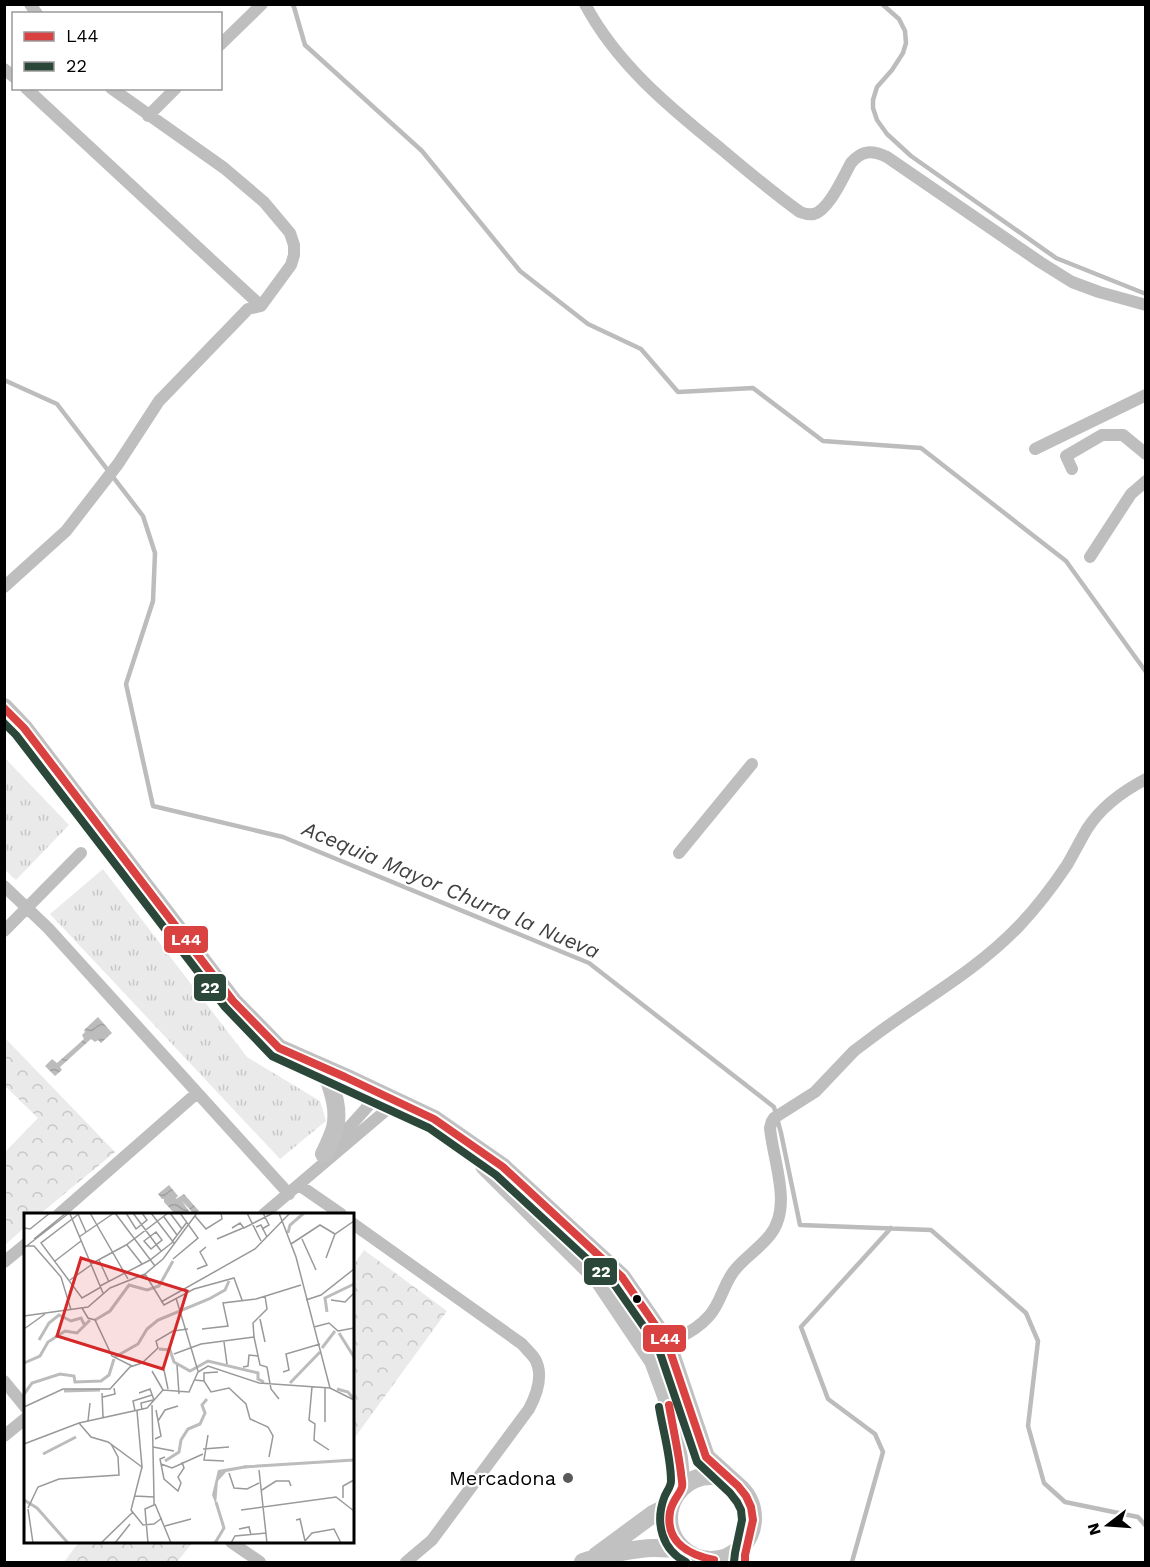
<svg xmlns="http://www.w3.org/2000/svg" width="1150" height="1567" viewBox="0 0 1150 1567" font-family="'Work Sans',sans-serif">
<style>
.grass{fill:url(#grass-tufts)}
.park{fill:url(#park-crowns)}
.water{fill:url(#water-waves)}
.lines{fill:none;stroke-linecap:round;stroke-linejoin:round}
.stream{stroke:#bcbcbc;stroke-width:4.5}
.minor{stroke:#bebebe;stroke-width:12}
.secondary{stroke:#c1c1c1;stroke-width:18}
.bus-1-casing{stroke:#fff;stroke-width:12}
.bus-2-casing{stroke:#fff;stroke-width:12}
.bus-1{stroke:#da4241;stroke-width:8}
.bus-2{stroke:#2a4739;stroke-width:8}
.bus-dot{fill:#000;stroke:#fff;stroke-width:2}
.poi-dot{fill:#595959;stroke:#fff;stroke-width:2}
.labels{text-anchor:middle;stroke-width:4.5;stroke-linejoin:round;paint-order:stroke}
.poi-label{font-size:20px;fill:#000;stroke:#fff;text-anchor:end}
.water-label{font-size:21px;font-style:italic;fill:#404040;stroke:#fff}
.inset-river{fill:none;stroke:#bcbcbc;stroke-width:3}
.inset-road{fill:none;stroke:#999;stroke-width:1.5}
.view{fill:#d62828;fill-opacity:0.15;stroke:#d62828;stroke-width:3}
.inset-edge{fill:none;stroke:#000;stroke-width:3}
.line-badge{stroke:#fff;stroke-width:2}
.badge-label{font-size:16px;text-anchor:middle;font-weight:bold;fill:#fff}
</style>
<defs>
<pattern id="grass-tufts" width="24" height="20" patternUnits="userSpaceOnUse" patternTransform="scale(1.5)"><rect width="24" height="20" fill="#eaeaea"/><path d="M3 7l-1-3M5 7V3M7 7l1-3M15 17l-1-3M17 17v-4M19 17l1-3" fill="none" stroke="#c7c7c7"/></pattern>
<pattern id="park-crowns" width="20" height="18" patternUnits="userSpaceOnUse" patternTransform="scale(1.5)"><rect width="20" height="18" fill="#eaeaea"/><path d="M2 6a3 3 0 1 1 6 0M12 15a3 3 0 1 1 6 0" fill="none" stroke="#c7c7c7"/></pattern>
<pattern id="water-waves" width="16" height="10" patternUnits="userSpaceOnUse" patternTransform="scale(1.5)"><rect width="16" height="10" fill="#bcbcbc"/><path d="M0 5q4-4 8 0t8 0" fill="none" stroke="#a0a0a0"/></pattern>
</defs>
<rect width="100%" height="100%" fill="#fff"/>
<path class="grass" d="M 4,757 L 69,825 L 16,880 L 5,870 Z
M 103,869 L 247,1057 L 320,1101 L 326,1121 L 280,1159 L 50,914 Z"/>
<path class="park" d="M 5,1038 L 115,1152 L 40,1214 L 26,1214 L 25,1227 L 5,1245 L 5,1152 L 38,1118 L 5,1086 Z
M 364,1250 L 447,1311 L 353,1440 L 353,1266 Z
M 79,1542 L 193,1542 L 177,1562 L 64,1562 Z"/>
<path class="water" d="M 98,1017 L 112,1033 L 101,1043 L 98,1040 L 95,1042 L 91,1039 L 60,1067 L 62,1070 L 55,1076 L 45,1066 L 52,1059 L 57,1063 L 84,1039 L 82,1035 L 85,1032 L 84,1030 Z
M 169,1185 L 178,1196 L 176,1198 L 176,1199 L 184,1194 L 199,1211 L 194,1214 L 182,1201 L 191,1214 L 175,1214 L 164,1202 L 164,1199 L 162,1199 L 158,1194 Z"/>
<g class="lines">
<path class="stream" d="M 292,4 L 294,7 L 305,45 L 422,151 L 520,271 L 588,324 L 641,349 L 678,392 L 753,388 L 823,441 L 921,448 L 1066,561 L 1146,672
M 882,4 L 899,19 L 905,31 L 906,43 L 903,53 L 892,70 L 877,87 L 873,100 L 873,108 L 877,120 L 887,134 L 911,156 L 1056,258 L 1146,294
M 4,380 L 57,404 L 143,516 L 155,553 L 153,601 L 126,684 L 153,806 L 283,837 L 589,963 L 774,1107 L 781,1133 L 800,1225 L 931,1230 L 1026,1313 L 1038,1341 L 1028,1426 L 1044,1483 L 1065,1502 L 1138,1517 L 1146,1526
M 852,1562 L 883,1452 L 875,1434 L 828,1399 L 801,1327 L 891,1228"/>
<path class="minor" d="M 30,4 L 37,14
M 585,4 C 616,63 669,107 720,148 C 746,170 772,192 800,212 C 805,214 809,215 814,214 C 829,210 843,177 851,163 C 862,150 872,150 887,157 L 1040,262 L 1072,282 L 1099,292 L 1146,305
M 220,45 L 262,4
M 4,69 L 14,77
M 26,88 L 261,306
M 148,116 L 176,88
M 1035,449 L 1146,395
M 1072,469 L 1066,456 L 1102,435 L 1123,435 L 1146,454
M 1090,557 L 1131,494 L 1146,481
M 4,587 L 66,531 L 118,464 L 159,401 L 248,309 L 261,306 L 291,265 L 294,255 L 294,245 L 290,233 L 264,202 L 224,168 L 111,88
M 679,853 L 752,764
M 4,886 L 48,928 L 289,1194
M 4,931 L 81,853
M 333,1145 L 380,1093
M 299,1185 L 341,1214
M 59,1214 L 197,1093
M 264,1214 L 397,1101
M 352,1223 L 522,1344 C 526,1349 531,1353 535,1359 C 544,1375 537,1394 529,1409 L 432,1540 L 406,1562
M 4,1262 L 26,1244
M 653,1361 C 657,1356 661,1347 667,1343 C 670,1340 676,1339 679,1337 C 690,1333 702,1324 709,1316 C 721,1303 723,1285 734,1271 C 744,1258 759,1249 770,1235 C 793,1207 773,1161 770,1128 L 772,1121 L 774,1118 L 815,1092 L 854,1051 L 870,1039 C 921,1000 974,973 1019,926 C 1037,907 1053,886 1067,865 C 1074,853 1080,841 1087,829 C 1101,807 1123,791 1146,779
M 4,1381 L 26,1408
M 4,1436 L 26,1418
M 231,1542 L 260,1562"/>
<path class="secondary" d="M 4,707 L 24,728 L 233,1001 L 279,1048 L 345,1077 L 434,1119 L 503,1167 L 622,1277 L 667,1342 L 706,1457 L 738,1486
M 324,1154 C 328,1146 332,1137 335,1128 C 340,1107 331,1087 325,1068
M 484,1166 L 598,1279 L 653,1361 L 670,1407 L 679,1458 L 682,1487
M669 1518a42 42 0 1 1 84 0a42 42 0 1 1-84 0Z
M 596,1556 L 653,1514 L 671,1505
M 583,1562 C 600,1556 636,1548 654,1548 C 664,1548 674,1549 683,1549"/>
<g class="bus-1-casing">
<path id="bus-1" d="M 4,708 L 24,728 L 233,1001 L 279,1048 L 345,1077 L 434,1119 L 503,1167 L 622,1277 L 667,1342 L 706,1457 L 738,1486 L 746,1496 L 751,1507 L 753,1520 L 745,1555 L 745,1562
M 669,1405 C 673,1428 678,1450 681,1473 C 681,1477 683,1483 682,1487 C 680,1494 672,1501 670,1512 C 665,1542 689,1555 714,1560"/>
</g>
<g class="bus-2-casing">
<path id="bus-2" d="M 4,723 L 16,735 L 225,1007 L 272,1056 L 429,1128 L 496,1175 L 614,1284 L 658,1347 L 697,1462 L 730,1493 L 737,1502 L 741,1510 L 742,1520 L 735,1553 L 734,1562
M 659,1407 C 663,1431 671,1457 671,1481 C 671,1487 666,1492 664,1498 C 655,1523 662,1550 686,1562"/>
</g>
<use href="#bus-1" class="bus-1"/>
<use href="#bus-2" class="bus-2"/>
</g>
<circle class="bus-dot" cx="637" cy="1299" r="5"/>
<circle class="poi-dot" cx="568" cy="1478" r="6"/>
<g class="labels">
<g class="poi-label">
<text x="556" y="1485">Mercadona</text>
</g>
<g class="water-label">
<text transform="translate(451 890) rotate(23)" y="7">Acequia Mayor Churra la Nueva</text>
</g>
</g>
<g transform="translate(24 1213)">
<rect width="330" height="330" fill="#fff"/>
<path d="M 223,252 L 223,255 L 202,259 L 194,268 L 192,292 L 188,282 L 194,257 Z" fill="#bcbcbc"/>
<path class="inset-river" d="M 264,20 L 266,12 L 280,0M 303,99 L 301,85 L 330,71M 71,107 L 86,98 L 105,72 L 123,77 L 135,73 L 149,48M 315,120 L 330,144M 15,127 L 25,110 L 35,102 L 47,108 L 57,105 L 60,111M 298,135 L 311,118M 135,136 L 146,137 L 150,149 L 166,158 L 184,148 L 234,160 L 234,166 L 240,169M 91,144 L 114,131 L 123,116 L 134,107 L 185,86 L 201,77 L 205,68M 0,150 L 16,143 L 24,129 L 41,118 L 53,120 L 66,107M 266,170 L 296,139M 313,176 L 324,179 L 329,185M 40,178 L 76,177M 0,181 L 8,170 L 36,161 L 50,163 L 51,169 L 77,168 L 85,162 L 90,146M 19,241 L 52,224M 141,248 L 155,239 L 157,227 L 164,216 L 176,211 L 181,200 L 178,192 L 183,186M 220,254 L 330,247M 0,287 L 13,295 L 44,330M 191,330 L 200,315 L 192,289"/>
<path class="inset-road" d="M 56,0 L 17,30 L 58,85 L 77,74M 66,0 L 104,66M 91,0 L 131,53M 102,0 L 112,16 L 123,7 L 118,0M 109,0 L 137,38M 127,0 L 150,30M 146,0 L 158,16M 223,0 L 237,28M 255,0 L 272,44 L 306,175M 46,1 L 79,80M 54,1 L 62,19M 171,3 L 182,16 L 198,6 L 197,0M 140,4 L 153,22M 232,14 L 237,12 L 243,24M 0,15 L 6,16 L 26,0M 208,15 L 216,10 L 220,15 L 249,0M 238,16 L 245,12 L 239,0M 132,19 L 138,27 L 127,36 L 120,28 ZM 55,24 L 90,0M 10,26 L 42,0M 193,26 L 219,15M 278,26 L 292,57M 148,29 L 163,9M 267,31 L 296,12 L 311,21 L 330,8M 103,32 L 118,51M 0,33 L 10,33 L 37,64 L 47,97M 0,35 L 45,0M 302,45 L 311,21M 149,46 L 174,25 L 156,0M 75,47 L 85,69M 31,48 L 57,28M 67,51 L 102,32 L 144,0M 173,56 L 183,52 L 176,39 L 182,34M 121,61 L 140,92 L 170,76 L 210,65 L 218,87M 46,67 L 67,52M 76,73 L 126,47 L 149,29M 241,83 L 243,96 L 229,110 L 230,124 L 236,152 L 243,154 L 247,176 L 255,186M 152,85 L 174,158M 282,87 L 297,82 L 330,56M 307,87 L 321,89 L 330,80M 137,89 L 231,36 L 266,0M 58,95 L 64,105 L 71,107 L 88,143 L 108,153M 0,103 L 64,94 L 86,75 L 121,61 L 139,46 L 173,0M 236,106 L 241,129M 290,114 L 305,110 L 314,118 L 330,115M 0,116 L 21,101M 178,116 L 204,113 L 199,90 L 232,86 L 277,72M 200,129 L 203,151M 150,141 L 177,131 L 230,124M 153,152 L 155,181M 219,154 L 224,153 L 225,142 L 234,143M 140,157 L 144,176M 128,158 L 139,177M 259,159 L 265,157 L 262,141 L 296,131M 171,167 L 180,168 L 187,179 L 205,175 L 222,191 L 226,206 L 244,214 L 249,223 L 245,244M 180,168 L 180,160 L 194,159M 288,174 L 285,207 L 291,211 L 290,227 L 305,237M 301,175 L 301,209M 78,180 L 79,204M 115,180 L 126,176 L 130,187M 79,184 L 91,181 L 90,175M 0,194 L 39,176 L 86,176 L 106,154 L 118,150 L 134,135 L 132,128 L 149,118 L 164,116M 118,197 L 117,190 L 129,187M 111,198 L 109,188 L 128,182M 64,208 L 66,190M 134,208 L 141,197 L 154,193M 55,210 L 67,224 L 84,229 L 118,254 L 113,198M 184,222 L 180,247 L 200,248M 131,226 L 137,223 L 132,197M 0,231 L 55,210 L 123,195 L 139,177 L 165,179 L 174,159 L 184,153 L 235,170 L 306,175 L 330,187M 129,234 L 150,238M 179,236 L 205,234M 141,244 L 136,246 L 140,266 L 154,278 L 157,270 L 154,264 L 160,255 L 158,249M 137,251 L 148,255 L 179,241M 118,254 L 107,297 L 119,312 L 130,311 L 138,305M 235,257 L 243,330M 205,260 L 210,275 L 223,276 L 235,270M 238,277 L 252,268 L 265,268 L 267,273M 111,283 L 130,284M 319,285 L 319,273 L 330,267M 131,291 L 147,330M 4,295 L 14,274 L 35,266 L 95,262 L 94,244 L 87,231M 4,296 L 9,330M 217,297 L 312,284 L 330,298M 272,307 L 276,306 L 281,328M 141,313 L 167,306M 215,316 L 225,314 L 227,322M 281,328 L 288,320 L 310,316 L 317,330M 77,330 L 109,299M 91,330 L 106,311M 124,330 L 121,296 L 130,292 L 130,284 L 128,192M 207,330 L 211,323 L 242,320"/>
<path class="view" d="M 57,45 L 163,78 L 139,156 L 33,123 Z"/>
<rect width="330" height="330" class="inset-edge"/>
</g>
<g class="line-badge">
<rect x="163" y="925" width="46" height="29" rx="6" fill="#da4241"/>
<rect x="193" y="973" width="34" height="29" rx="6" fill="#2a4739"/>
<rect x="583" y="1257" width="35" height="29" rx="6" fill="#2a4739"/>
<rect x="642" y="1324" width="45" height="29" rx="6" fill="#da4241"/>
</g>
<g class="badge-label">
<text x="186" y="945">L44</text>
<text x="210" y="993">22</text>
<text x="601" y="1277">22</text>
<text x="665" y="1344">L44</text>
</g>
<rect width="1150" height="1567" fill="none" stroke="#000000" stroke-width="12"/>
<rect x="12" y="12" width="210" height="78" fill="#ffffff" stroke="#999999" stroke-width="1.5"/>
<rect x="24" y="32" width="30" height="9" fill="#da4241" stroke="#999999" stroke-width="1.5"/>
<text x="66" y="42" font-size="18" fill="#000000">L44</text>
<rect x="24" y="62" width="30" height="9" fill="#2a4739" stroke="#999999" stroke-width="1.5"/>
<text x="66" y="72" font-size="18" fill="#000000">22</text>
<g transform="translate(1108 1525) rotate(253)" stroke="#ffffff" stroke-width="4.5" paint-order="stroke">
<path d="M0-4.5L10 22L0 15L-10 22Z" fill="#000000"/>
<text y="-9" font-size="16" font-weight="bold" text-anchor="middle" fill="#000000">N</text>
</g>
</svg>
